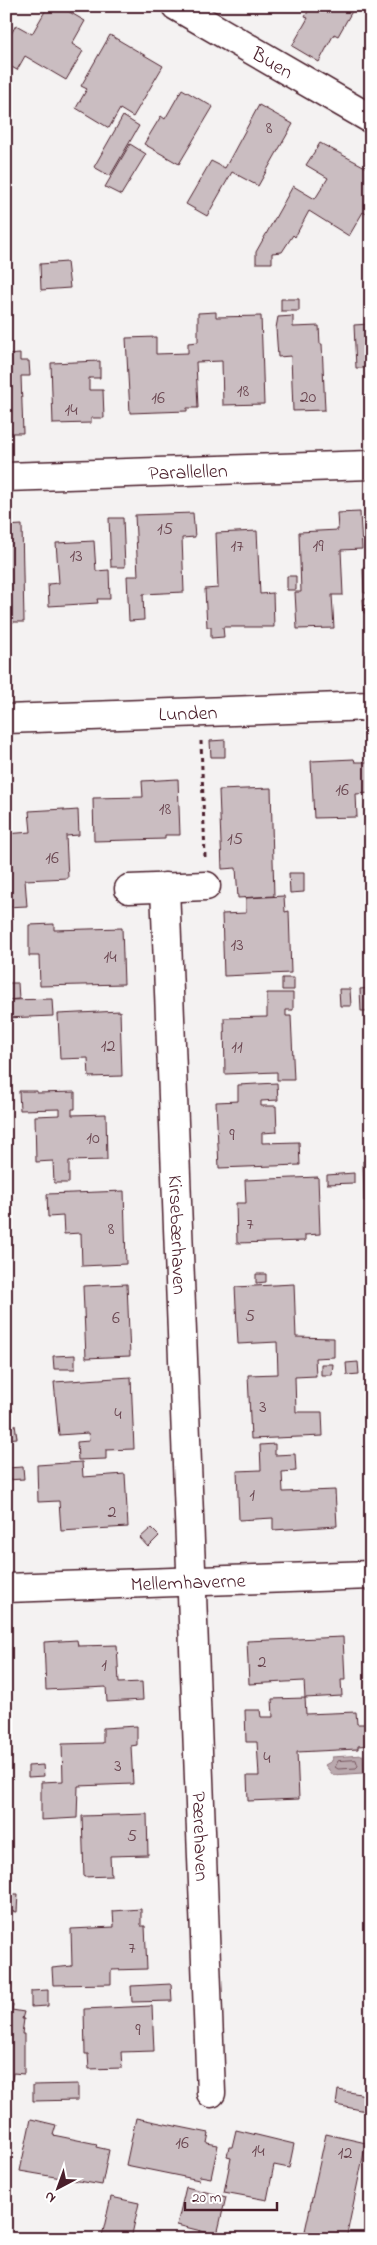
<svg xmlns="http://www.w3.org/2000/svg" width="377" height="2245" viewBox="0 0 377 2245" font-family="'Indie Flower',sans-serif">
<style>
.water{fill:#baa9ae;stroke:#8d727a}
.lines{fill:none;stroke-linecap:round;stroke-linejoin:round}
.shore{stroke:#77565f;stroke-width:1}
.building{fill:#cabdc1;stroke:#4a1f2b}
.minor-casing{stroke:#4a1f2b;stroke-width:31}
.path{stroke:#4a1f2b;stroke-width:3;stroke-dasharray:4 4;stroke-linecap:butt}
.minor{stroke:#fff;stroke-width:28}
.labels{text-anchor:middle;stroke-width:4;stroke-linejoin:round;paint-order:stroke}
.number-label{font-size:18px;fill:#6a4650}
.street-label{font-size:20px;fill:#4a1f2b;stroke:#fff}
</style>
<rect width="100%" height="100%" fill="#f4f2f2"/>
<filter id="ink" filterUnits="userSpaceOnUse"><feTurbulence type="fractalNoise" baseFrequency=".02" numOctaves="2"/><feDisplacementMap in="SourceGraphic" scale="10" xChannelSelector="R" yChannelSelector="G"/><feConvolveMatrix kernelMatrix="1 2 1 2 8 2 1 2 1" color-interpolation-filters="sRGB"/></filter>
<g filter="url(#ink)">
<path class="water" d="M 363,1755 L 364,1773 L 333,1775 L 325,1765 L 332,1761 L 332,1757 Z"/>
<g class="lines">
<path class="shore" d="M 356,1760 L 358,1766 L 356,1768 L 338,1769 L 335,1767 L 338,1761 Z"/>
</g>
<path class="building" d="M 48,6 L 59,6 L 85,21 L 72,44 L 83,51 L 66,80 L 25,56 L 17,70 L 6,64 L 6,43 L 16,25 L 32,34 Z
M 311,6 L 355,6 L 338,36 L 334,34 L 319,62 L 292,46 L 308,18 L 305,17 Z
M 110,35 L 163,66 L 133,117 L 120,109 L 109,128 L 76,108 L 87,89 L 81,86 Z
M 182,89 L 213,107 L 179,164 L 144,144 L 161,116 L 165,119 Z
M 259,105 L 293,124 L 258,186 L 232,172 L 207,216 L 186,204 L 211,161 L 225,168 Z
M 123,116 L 139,126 L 110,176 L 94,167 Z
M 320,143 L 371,170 L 371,217 L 363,212 L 349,236 L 309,211 L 295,237 L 293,235 L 282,252 L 272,253 L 272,263 L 256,263 L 256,252 L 293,186 L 315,199 L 328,178 L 306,165 Z
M 130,144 L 146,154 L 121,195 L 105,187 Z
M 67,262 L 70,288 L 41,290 L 40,264 Z
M 281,299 L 299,299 L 299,311 L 281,311 Z
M 216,312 L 216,317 L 261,316 L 264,404 L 223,405 L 222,361 L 196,362 L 198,408 L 187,408 L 187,411 L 130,413 L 126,338 L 156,337 L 156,354 L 188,353 L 188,343 L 198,342 L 198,313 Z
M 293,316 L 293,327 L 319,326 L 320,344 L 322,344 L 325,410 L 293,411 L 291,356 L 278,357 L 276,328 L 278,317 Z
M 369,324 L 371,333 L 370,413 L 368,368 L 356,368 L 354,325 Z
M 20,354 L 20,361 L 29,361 L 30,376 L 21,376 L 23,433 L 6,433 L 6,355 Z
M 100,361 L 100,378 L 89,378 L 89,390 L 103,390 L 104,418 L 91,418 L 91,423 L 53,424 L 51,363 Z
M 360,512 L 362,549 L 341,550 L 343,595 L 332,595 L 334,628 L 297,629 L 295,592 L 301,592 L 299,532 L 338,530 L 337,513 Z
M 193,513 L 195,537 L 182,538 L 184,592 L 143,594 L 144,620 L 129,621 L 127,576 L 138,576 L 135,515 Z
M 109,518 L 123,518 L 125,567 L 111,567 Z
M 22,525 L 24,622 L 6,622 L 6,526 Z
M 257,531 L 260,594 L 273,593 L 274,627 L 223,627 L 224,637 L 211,638 L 211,627 L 207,627 L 205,589 L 218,588 L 216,533 Z
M 94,541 L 96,571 L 109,570 L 110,599 L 97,599 L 98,603 L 49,606 L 48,584 L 59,583 L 56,543 Z
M 363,567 L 371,567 L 371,593 L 364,593 Z
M 287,576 L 296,576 L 296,590 L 287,590 Z
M 371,598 L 371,613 L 364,613 L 363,599 Z
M 366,650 L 371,650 L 371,665 L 366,665 Z
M 225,740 L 225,757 L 211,757 L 210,741 Z
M 354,759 L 355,762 L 371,762 L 371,793 L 356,794 L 357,817 L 314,818 L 311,761 Z
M 178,779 L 180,835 L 165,835 L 165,839 L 94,841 L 93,798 L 143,797 L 142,781 Z
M 271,788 L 274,896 L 238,898 L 236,868 L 222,869 L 219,790 Z
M 64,809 L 64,811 L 78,810 L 79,835 L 66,836 L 68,878 L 25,880 L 27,906 L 6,907 L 6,834 L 31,832 L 29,811 Z
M 289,873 L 304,873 L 304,892 L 290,893 Z
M 284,896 L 285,912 L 289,911 L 291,973 L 224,976 L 222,914 L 246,913 L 246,898 Z
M 54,924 L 54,930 L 122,928 L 124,984 L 40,986 L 39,956 L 29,956 L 29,925 Z
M 282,978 L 294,978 L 294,990 L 282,990 Z
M 6,983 L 18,983 L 19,999 L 6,1000 Z
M 371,988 L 371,1011 L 361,1011 L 360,989 Z
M 339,989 L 350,989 L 351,1006 L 340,1006 Z
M 267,993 L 293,993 L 293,1010 L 286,1010 L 286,1016 L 291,1016 L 294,1080 L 277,1080 L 277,1072 L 225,1074 L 224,1018 L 267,1017 Z
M 52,999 L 53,1016 L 6,1018 L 6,1000 Z
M 120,1011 L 122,1076 L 89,1077 L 88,1058 L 60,1059 L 58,1014 Z
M 277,1083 L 278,1100 L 261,1101 L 261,1106 L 276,1106 L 277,1132 L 262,1133 L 262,1143 L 299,1142 L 300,1165 L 219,1168 L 216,1102 L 238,1101 L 238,1085 Z
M 19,1091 L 37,1091 L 37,1093 L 75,1092 L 75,1109 L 72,1109 L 72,1115 L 106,1114 L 107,1160 L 69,1161 L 69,1183 L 54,1183 L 53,1161 L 36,1162 L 35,1116 L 60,1115 L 60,1109 L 20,1110 Z
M 363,1161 L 371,1161 L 371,1200 L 364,1201 Z
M 354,1173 L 354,1183 L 327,1184 L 327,1175 Z
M 318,1177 L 320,1234 L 305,1235 L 305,1241 L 237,1243 L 236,1203 L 246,1203 L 245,1180 Z
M 124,1191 L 126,1264 L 82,1266 L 81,1233 L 64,1234 L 63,1216 L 48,1217 L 47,1194 Z
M 256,1274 L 266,1274 L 266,1282 L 256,1283 Z
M 127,1284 L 130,1356 L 86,1358 L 83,1286 Z
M 294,1284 L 296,1337 L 334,1338 L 334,1357 L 315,1358 L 316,1376 L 295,1377 L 296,1412 L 322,1412 L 323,1436 L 251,1439 L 248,1375 L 278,1374 L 277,1342 L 238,1344 L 235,1287 Z
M 75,1355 L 75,1369 L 54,1369 L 53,1356 Z
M 358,1362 L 359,1374 L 347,1375 L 346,1363 Z
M 321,1364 L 333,1364 L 332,1375 L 321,1375 Z
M 131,1377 L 134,1449 L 106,1450 L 106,1459 L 78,1460 L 77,1442 L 89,1441 L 88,1433 L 59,1435 L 54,1382 Z
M 15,1425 L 17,1438 L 6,1439 L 6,1426 Z
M 275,1444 L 275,1455 L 295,1454 L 296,1471 L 282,1472 L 283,1492 L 335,1490 L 337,1526 L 273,1530 L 273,1518 L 239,1520 L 237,1471 L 261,1470 L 260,1445 Z
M 82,1462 L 83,1477 L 125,1474 L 128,1527 L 61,1531 L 59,1501 L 38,1502 L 37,1465 Z
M 23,1467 L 24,1479 L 6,1480 L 6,1468 Z
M 151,1528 L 159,1536 L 148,1547 L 140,1538 Z
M 343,1637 L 345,1680 L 341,1680 L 342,1696 L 305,1698 L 304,1681 L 249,1684 L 247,1641 Z
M 77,1640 L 78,1646 L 117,1645 L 119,1683 L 142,1682 L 143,1700 L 107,1702 L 106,1687 L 46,1690 L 44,1642 Z
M 305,1698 L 306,1714 L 356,1712 L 357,1724 L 371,1724 L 371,1745 L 358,1746 L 358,1749 L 297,1752 L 299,1799 L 248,1801 L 247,1776 L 259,1776 L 257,1742 L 246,1742 L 245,1710 L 260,1710 L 261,1717 L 273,1717 L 272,1699 Z
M 137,1726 L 137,1745 L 131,1746 L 133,1784 L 78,1786 L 77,1818 L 41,1820 L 41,1782 L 63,1781 L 62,1744 L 103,1743 L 103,1728 Z
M 43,1765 L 44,1776 L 28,1777 L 28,1766 Z
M 147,1814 L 148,1855 L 110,1856 L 111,1876 L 84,1877 L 82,1816 Z
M 6,1894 L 18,1894 L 17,1912 L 6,1911 Z
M 141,1909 L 141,1926 L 145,1926 L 147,1969 L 111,1970 L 111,1984 L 53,1985 L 52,1968 L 72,1966 L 71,1929 L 114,1927 L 113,1911 Z
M 171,1984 L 172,2001 L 132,2002 L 131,1986 Z
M 48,1990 L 48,2006 L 31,2007 L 31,1991 Z
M 6,2004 L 13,2005 L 12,2010 L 24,2012 L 22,2019 L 24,2019 L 22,2034 L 24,2034 L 24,2074 L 13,2073 L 8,2106 Z
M 152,2006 L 154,2051 L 121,2052 L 122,2068 L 89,2069 L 88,2054 L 85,2054 L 84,2009 Z
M 78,2084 L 78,2100 L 33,2101 L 33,2085 Z
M 338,2090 L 371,2096 L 371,2112 L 336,2105 Z
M 136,2118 L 209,2133 L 207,2143 L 218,2145 L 211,2178 L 200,2176 L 199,2180 L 126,2165 Z
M 31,2119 L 56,2125 L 53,2135 L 97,2144 L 96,2147 L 109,2150 L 102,2185 L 20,2171 Z
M 236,2130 L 294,2144 L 289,2168 L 274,2165 L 267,2200 L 224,2192 L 231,2158 L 227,2157 L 229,2147 L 232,2147 Z
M 326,2134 L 366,2143 L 346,2239 L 305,2231 Z
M 186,2187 L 226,2197 L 217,2235 L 177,2225 Z
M 111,2197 L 139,2203 L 131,2239 L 102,2236 Z
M 199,2231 L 219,2235 L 218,2239 L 198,2239 Z"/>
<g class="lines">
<g class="minor-casing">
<g id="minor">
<path id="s1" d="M 176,6 L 371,119"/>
<path id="s2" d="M 6,477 L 371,465"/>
<path id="s3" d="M 6,719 L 371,706"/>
<path id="s4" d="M 165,887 L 211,2093"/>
<path d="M 129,889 L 206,886"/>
<path id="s5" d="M 6,1588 L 371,1575"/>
</g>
</g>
<path class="path" d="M 201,741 L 205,857"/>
<use href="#minor" class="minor"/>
</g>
</g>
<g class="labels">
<g class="number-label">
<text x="269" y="133">8</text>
<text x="243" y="396">18</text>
<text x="308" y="402">20</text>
<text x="158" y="403">16</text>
<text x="71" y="415">14</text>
<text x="165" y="534">15</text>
<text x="237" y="551">17</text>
<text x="318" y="551">19</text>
<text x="76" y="561">13</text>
<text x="342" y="795">16</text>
<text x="165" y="814">18</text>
<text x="235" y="844">15</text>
<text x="52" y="863">16</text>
<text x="237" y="950">13</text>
<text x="110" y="962">14</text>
<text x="108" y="1051">12</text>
<text x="237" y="1052">11</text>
<text x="232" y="1140">9</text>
<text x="93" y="1143">10</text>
<text x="250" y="1229">7</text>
<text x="111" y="1234">8</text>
<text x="250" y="1321">5</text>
<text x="116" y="1323">6</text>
<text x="263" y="1412">3</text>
<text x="118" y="1419">4</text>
<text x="252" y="1500">1</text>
<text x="112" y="1517">2</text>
<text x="262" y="1667">2</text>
<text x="104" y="1670">1</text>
<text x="267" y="1763">4</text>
<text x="118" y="1771">3</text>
<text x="132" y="1841">5</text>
<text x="132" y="1953">7</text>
<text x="138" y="2035">9</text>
<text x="182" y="2148">16</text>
<text x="258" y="2156">14</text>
<text x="345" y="2158">12</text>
</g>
<g class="street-label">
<text dy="7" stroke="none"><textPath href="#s1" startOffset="112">Buen</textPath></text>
<text dy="7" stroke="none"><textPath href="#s2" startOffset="182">Parallellen</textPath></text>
<text dy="7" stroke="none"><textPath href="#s3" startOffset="182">Lunden</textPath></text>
<text dy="7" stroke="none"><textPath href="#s4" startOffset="348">Kirsebærhaven</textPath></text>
<text dy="7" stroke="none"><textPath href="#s5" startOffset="182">Mellemhaverne</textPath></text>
<text dy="7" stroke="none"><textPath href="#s4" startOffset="950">Pærehaven</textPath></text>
</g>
</g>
<rect width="377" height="2245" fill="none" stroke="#fff" stroke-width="25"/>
<rect x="12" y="12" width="352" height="2220" fill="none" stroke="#4a1f2b" stroke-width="2" filter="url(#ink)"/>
<g transform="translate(58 2188) rotate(221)" stroke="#ffffff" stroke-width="4" paint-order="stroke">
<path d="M0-4L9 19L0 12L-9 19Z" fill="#4a1f2b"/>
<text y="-8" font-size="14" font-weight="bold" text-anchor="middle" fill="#4a1f2b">N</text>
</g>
<path d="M185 2202v8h92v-8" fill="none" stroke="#4a1f2b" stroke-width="2.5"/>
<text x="192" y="2202" font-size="15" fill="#4a1f2b" stroke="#ffffff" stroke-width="4" paint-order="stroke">20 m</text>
</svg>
